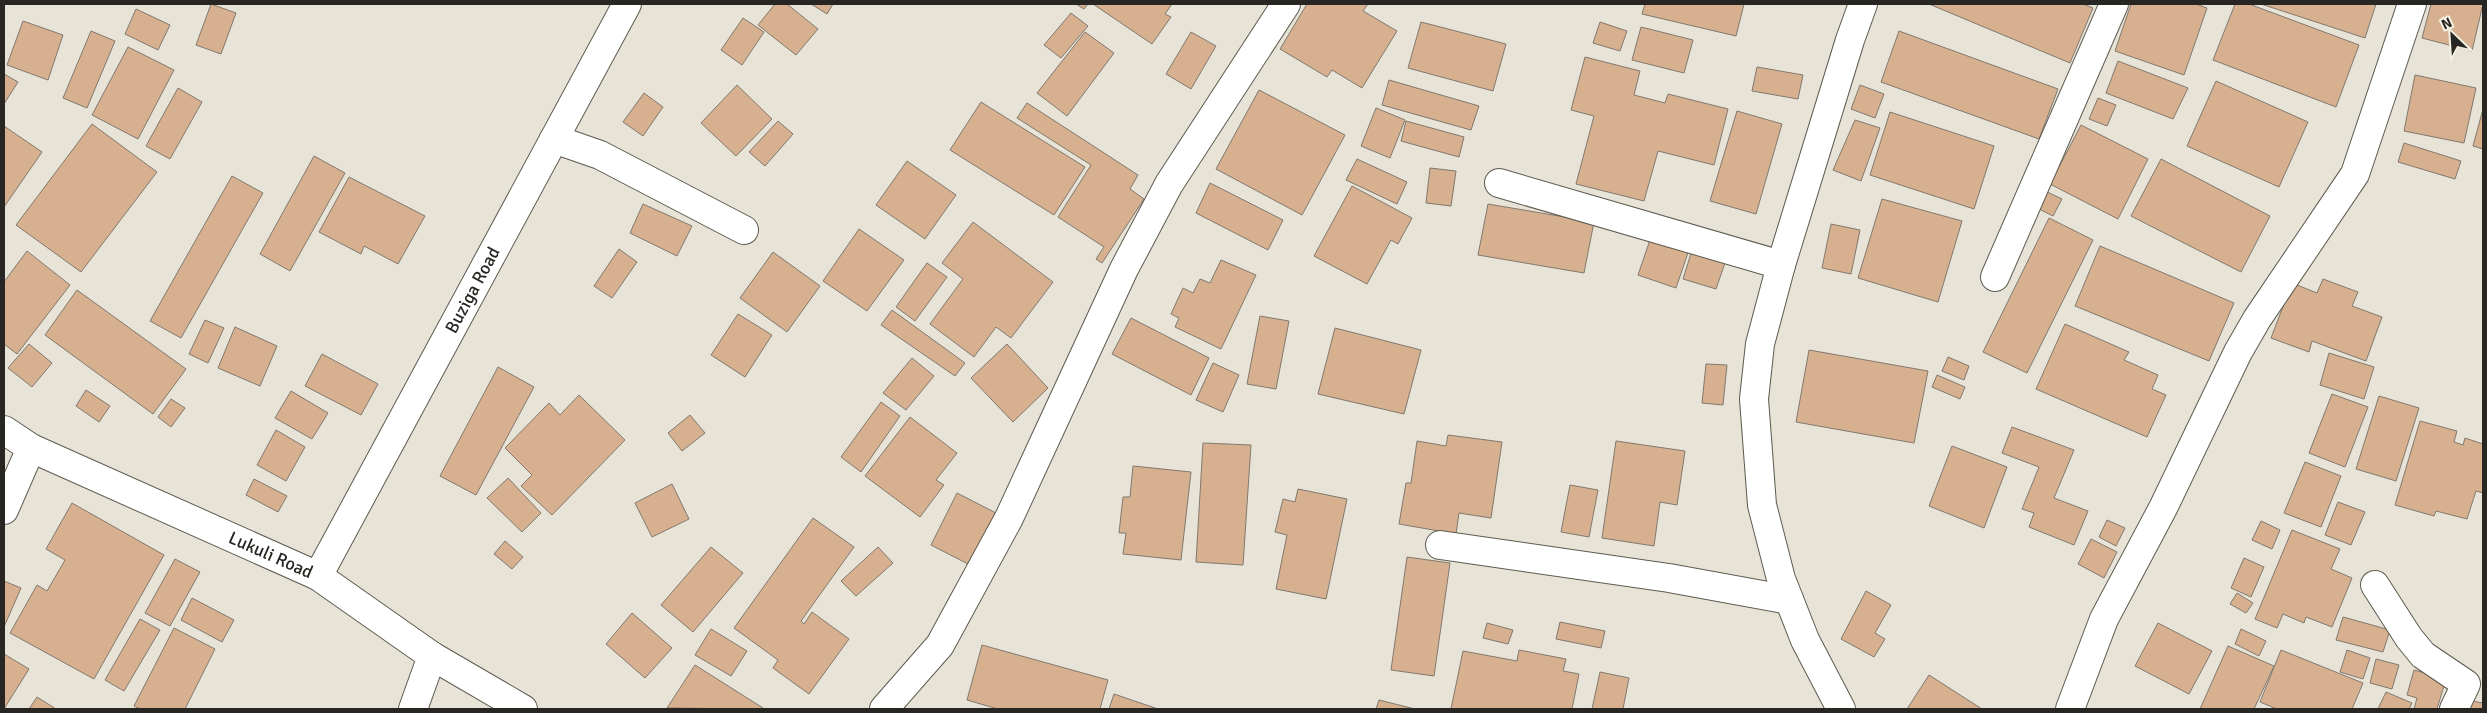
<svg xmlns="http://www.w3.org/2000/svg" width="2487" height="713" viewBox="0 0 2487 713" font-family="Signika,sans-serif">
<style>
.building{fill:#d7b18f;stroke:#81786f}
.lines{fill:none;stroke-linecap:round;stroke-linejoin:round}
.minor-casing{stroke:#5d5a4f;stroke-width:30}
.minor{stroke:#fff;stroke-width:28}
.labels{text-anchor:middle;stroke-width:4.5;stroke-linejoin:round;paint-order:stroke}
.street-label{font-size:18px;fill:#282622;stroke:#f4f0e3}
</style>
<rect width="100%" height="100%" fill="#e7e3d6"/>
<path class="building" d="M 211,4 L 236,13 L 221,54 L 196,45 Z
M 775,4 L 787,4 L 818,29 L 796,55 L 758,25 Z
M 811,4 L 833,4 L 827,14 Z
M 1076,4 L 1088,4 L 1084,9 Z
M 1093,4 L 1172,4 L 1165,14 L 1171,17 L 1152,44 Z
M 1307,4 L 1368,4 L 1363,11 L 1397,31 L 1362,88 L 1332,70 L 1327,77 L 1280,49 Z
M 1645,4 L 1744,4 L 1736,36 L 1642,14 Z
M 1929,4 L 2083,4 L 2093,8 L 2070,63 Z
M 2131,4 L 2196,4 L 2207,8 L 2184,75 L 2115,51 Z
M 2235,4 L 2249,4 L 2359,45 L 2336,107 L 2213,60 Z
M 2261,4 L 2376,4 L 2365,38 Z
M 2431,4 L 2483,4 L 2472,51 L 2422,38 Z
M 136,9 L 170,25 L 158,50 L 125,34 Z
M 1071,13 L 1088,26 L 1061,58 L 1044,45 Z
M 743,18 L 764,32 L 742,65 L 721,50 Z
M 23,21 L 63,35 L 48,80 L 7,65 Z
M 1421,22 L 1506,44 L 1493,91 L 1408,68 Z
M 1600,22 L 1627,31 L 1620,51 L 1593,43 Z
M 1641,27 L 1693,40 L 1684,73 L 1632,60 Z
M 91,31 L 115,41 L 87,108 L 63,98 Z
M 1899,31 L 2058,89 L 2039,139 L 1881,82 Z
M 1085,32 L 1114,53 L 1067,116 L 1037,93 Z
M 1191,32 L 1216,46 L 1191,89 L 1166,74 Z
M 128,47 L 174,70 L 138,139 L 92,115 Z
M 1585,57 L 1640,71 L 1634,95 L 1665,103 L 1668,94 L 1728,109 L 1714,165 L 1658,151 L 1644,201 L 1576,184 L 1594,116 L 1571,110 Z
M 2118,61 L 2188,88 L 2173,119 L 2106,93 Z
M 1757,67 L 1803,75 L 1798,99 L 1752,91 Z
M 4,74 L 18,82 L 4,104 Z
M 2415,75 L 2476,88 L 2464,143 L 2404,131 Z
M 1389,80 L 1479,106 L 1471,130 L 1382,105 Z
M 2216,81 L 2308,122 L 2279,187 L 2187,146 Z
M 737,85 L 772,119 L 736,156 L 701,123 Z
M 1860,85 L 1884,94 L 1875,118 L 1851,109 Z
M 178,88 L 202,102 L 170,159 L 146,146 Z
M 1259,90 L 1345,135 L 1302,215 L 1216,169 Z
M 644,93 L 663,107 L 643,136 L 623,122 Z
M 2098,98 L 2116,105 L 2107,126 L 2089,119 Z
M 981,102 L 1085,167 L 1054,215 L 950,150 Z
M 1027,103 L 1138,175 L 1130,189 L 1144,199 L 1102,263 L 1096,259 L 1104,247 L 1058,217 L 1091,165 L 1017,118 Z
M 1376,108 L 1405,120 L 1390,158 L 1361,146 Z
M 2483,109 L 2483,149 L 2473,146 Z
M 1737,111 L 1782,124 L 1756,214 L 1710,201 Z
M 1890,112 L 1994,146 L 1974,209 L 1870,175 Z
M 1855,120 L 1880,128 L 1861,181 L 1833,170 Z
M 778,121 L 793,134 L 765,166 L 749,152 Z
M 1406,121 L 1464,137 L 1459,157 L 1401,141 Z
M 92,124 L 157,172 L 81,272 L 16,225 Z
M 2081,125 L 2148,159 L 2118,219 L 2050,184 Z
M 4,126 L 42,152 L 4,207 Z
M 2404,143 L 2461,161 L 2455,179 L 2398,162 Z
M 314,156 L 345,173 L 290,271 L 260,254 Z
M 1357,159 L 1407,182 L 1397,204 L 1346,180 Z
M 2161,159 L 2270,216 L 2241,272 L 2131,216 Z
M 907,161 L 956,195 L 925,239 L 876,205 Z
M 1430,168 L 1456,171 L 1451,206 L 1426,203 Z
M 232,176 L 263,193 L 181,338 L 150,321 Z
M 349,177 L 425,216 L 398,264 L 364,246 L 361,254 L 319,232 Z
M 1210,183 L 1283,220 L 1268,250 L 1196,213 Z
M 1352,186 L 1412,218 L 1398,244 L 1391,240 L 1367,284 L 1314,256 Z
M 2045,191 L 2062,199 L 2053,216 L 2037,208 Z
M 1882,199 L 1962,221 L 1938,302 L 1858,278 Z
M 643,204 L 692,226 L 677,256 L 630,233 Z
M 1488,204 L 1594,222 L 1584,273 L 1478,255 Z
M 2049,218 L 2093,240 L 2027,373 L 1983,352 Z
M 973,222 L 1053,282 L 1011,338 L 996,327 L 974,357 L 930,324 L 963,279 L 942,263 Z
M 1831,224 L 1860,230 L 1851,274 L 1822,268 Z
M 859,229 L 904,260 L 867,311 L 823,281 Z
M 1652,234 L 1690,247 L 1676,288 L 1638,275 Z
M 2100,246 L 2234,303 L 2209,361 L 2075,306 Z
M 1693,247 L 1727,257 L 1716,289 L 1683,279 Z
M 619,249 L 637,262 L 612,298 L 594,286 Z
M 27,251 L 70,285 L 17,354 L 4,344 L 4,282 Z
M 773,252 L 820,286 L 787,332 L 740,298 Z
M 1221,260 L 1256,275 L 1221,349 L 1175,327 L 1179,318 L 1171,314 L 1183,288 L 1193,293 L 1200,279 L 1210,283 Z
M 927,263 L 947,277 L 915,321 L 896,307 Z
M 2323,279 L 2358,292 L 2352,306 L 2382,317 L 2366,361 L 2312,341 L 2309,352 L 2271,338 L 2292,283 L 2317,293 Z
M 77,290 L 186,369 L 153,414 L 45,335 Z
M 892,310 L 965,363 L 955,376 L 881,325 Z
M 738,314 L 772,335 L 745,377 L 711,355 Z
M 1260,316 L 1289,321 L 1276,389 L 1247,384 Z
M 1131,318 L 1209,358 L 1191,395 L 1112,354 Z
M 205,320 L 224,328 L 208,363 L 189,354 Z
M 2065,324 L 2129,352 L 2124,360 L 2158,375 L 2152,389 L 2166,395 L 2147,437 L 2036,389 Z
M 235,327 L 277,346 L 260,386 L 218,368 Z
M 1335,328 L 1421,350 L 1404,414 L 1318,394 Z
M 29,344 L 52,363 L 32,387 L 8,368 Z
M 1007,344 L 1048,388 L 1013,422 L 971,378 Z
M 1809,350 L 1928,371 L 1914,443 L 1796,422 Z
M 2329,353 L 2374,367 L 2364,399 L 2320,385 Z
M 322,354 L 378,384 L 361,415 L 305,386 Z
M 1948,357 L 1969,366 L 1964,380 L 1942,371 Z
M 912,358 L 934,376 L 906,410 L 883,393 Z
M 1213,363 L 1239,375 L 1223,412 L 1196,400 Z
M 1706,364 L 1727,365 L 1723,405 L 1702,403 Z
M 498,367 L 534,387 L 476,495 L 440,476 Z
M 1937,375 L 1965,387 L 1960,399 L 1932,387 Z
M 86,390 L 110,406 L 99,422 L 76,406 Z
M 291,391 L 328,413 L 312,439 L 275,418 Z
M 2332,394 L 2368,407 L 2345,467 L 2309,453 Z
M 579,395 L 625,440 L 552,515 L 521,486 L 532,475 L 505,448 L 549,403 L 560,415 Z
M 2379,396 L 2419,408 L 2396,481 L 2356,469 Z
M 171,399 L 185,408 L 171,427 L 158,417 Z
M 881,402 L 900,416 L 861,472 L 841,457 Z
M 690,415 L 705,433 L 682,451 L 668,433 Z
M 910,417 L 957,453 L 936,480 L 944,485 L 920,517 L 865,476 Z
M 2420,421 L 2457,431 L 2454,442 L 2463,445 L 2465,438 L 2483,444 L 2483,493 L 2476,491 L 2467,519 L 2436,511 L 2434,516 L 2395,505 Z
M 2012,427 L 2074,450 L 2054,498 L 2088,511 L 2074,545 L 2029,527 L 2034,513 L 2022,509 L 2039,467 L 2002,453 Z
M 276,430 L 305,447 L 286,481 L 257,465 Z
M 1448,435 L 1502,442 L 1491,518 L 1459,513 L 1456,534 L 1399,524 L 1406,483 L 1411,483 L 1417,441 L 1446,446 Z
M 1616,441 L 1685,451 L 1677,505 L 1660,502 L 1654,546 L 1602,538 Z
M 1203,443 L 1251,445 L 1243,565 L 1196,562 Z
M 1952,446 L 2007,467 L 1984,528 L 1929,506 Z
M 2305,462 L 2341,476 L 2321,527 L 2284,513 Z
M 1133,466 L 1191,472 L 1181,560 L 1123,554 L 1126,533 L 1119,533 L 1123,497 L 1130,497 Z
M 508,478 L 541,513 L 522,532 L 487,498 Z
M 254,479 L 287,496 L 278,512 L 246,495 Z
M 672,484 L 689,519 L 652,537 L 635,503 Z
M 1570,485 L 1598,490 L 1589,537 L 1561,532 Z
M 1298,489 L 1347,499 L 1326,599 L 1276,589 L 1287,535 L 1275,532 L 1283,499 L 1295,502 Z
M 957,493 L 996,513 L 970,565 L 931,545 Z
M 2338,502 L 2365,512 L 2351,545 L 2325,535 Z
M 72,503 L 164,555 L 94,679 L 10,633 L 37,585 L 47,591 L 65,560 L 46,549 Z
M 813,518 L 854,547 L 801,621 L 804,624 L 812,612 L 849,639 L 809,694 L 773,668 L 778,660 L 734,628 Z
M 2107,520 L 2125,528 L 2116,546 L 2099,537 Z
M 2261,521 L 2280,530 L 2272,549 L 2252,540 Z
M 2292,530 L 2340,549 L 2331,569 L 2352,578 L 2332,627 L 2306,617 L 2304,623 L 2283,614 L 2277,628 L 2255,619 Z
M 2091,539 L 2117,552 L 2104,578 L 2078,564 Z
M 505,541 L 523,557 L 512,569 L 494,554 Z
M 711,547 L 743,573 L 693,632 L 661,605 Z
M 878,547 L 893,563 L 856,596 L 841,581 Z
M 1407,557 L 1450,563 L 1434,676 L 1391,670 Z
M 2244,558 L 2264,567 L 2251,597 L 2231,588 Z
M 175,559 L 200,572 L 170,626 L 145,613 Z
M 4,581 L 21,588 L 4,627 Z
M 1866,591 L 1891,605 L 1875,633 L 1885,639 L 1874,657 L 1841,639 Z
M 2237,593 L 2253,603 L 2246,613 L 2230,604 Z
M 192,598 L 234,620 L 222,642 L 181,620 Z
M 632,613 L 672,648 L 645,678 L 606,644 Z
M 2343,617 L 2390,630 L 2383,652 L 2336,640 Z
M 140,619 L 160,630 L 124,691 L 105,680 Z
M 1560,622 L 1605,631 L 1601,648 L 1556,639 Z
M 1487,623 L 1513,630 L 1508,644 L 1483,638 Z
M 2158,623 L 2212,651 L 2189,694 L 2135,666 Z
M 174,628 L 215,649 L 185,709 L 141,709 L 134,706 Z
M 711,629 L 747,651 L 731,676 L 695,655 Z
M 2241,629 L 2266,641 L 2259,656 L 2235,644 Z
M 982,645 L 1108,680 L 1100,709 L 998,709 L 967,700 Z
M 2228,646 L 2274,666 L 2254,709 L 2200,709 Z
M 1519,650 L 1566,659 L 1563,671 L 1579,674 L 1572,709 L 1451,709 L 1463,651 L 1517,661 Z
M 2281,650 L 2363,683 L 2352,709 L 2277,709 L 2260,702 Z
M 2347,650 L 2370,658 L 2363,679 L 2340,672 Z
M 4,654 L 29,669 L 4,709 Z
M 2376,659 L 2399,665 L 2392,689 L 2370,683 Z
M 695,665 L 763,708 L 762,709 L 667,708 Z
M 2414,670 L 2446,679 L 2437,709 L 2414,709 L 2417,698 L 2407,695 Z
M 1600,672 L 1629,678 L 1623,709 L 1592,709 Z
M 1929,675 L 1982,709 L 1907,709 Z
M 2386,692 L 2412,703 L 2409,709 L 2378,709 Z
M 1114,694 L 1158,709 L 1109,709 Z
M 37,697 L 56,709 L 29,709 Z
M 1379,700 L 1415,709 L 1376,709 Z
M 2472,701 L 2483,703 L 2483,709 L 2470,709 Z"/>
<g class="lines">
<g class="minor-casing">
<g id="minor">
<path d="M 554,139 L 600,155 L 744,230"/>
<path d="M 1499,183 L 1781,265"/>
<path d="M 1995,277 L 2114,4"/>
<path id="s1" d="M 4,430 L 31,448 L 318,576 L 432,656 L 523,709"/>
<path d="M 4,510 L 31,448"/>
<path d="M 1440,545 L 1669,578 L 1789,600"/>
<path id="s2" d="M 318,576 L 627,4"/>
<path d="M 2375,585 L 2409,638 L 2423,655 L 2466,684 L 2454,709"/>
<path d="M 413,709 L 432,656"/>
<path d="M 884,709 L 940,645 L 1009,518 L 1124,269 L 1169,184 L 1286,4"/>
<path d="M 1841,709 L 1805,640 L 1781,579 L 1762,505 L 1754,399 L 1760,344 L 1781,265 L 1850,40 L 1863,4"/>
<path d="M 2070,709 L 2104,619 L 2163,508 L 2238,352 L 2257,319 L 2355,174 L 2412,4"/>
</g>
</g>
<use href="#minor" class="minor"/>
</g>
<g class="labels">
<g class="street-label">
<text dy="6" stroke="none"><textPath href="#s2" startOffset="325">Buziga Road</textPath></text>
<text dy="6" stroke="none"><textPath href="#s1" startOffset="295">Lukuli Road</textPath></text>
</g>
</g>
<rect width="2487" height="713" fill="none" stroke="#282622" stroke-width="10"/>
<g transform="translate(2452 35) rotate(335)" stroke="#f4f0e3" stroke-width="4" paint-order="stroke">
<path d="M0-4L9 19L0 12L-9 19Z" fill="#282622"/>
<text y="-8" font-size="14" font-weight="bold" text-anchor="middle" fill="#282622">N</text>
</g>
</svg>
